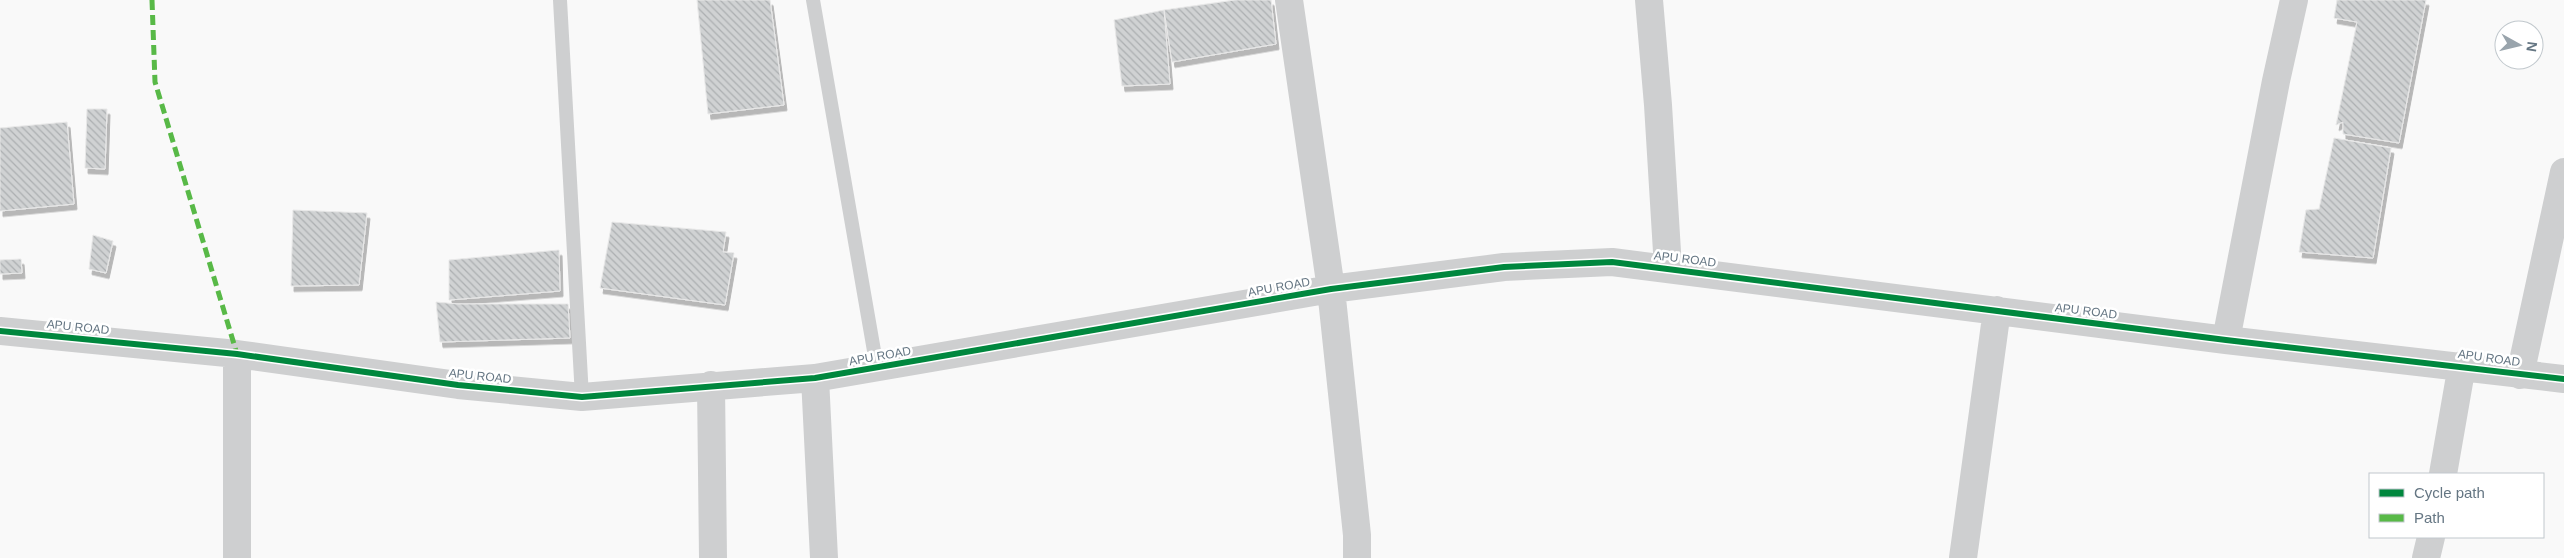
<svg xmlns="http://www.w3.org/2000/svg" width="2564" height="558" viewBox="0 0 2564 558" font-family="Helvetica,sans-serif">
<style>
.building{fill:url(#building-back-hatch);stroke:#e8e8e8;filter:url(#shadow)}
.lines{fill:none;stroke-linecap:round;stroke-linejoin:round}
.lane{stroke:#cecfd0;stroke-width:14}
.street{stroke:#cecfd0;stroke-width:28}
.quiet{stroke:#58b947;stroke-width:5;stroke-dasharray:10 5;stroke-linecap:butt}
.cycleway-casing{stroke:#fff;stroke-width:9}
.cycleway{stroke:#00873e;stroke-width:6}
.labels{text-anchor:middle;stroke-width:5;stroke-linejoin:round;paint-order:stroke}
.street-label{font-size:12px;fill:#657683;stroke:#fff}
</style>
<defs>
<pattern id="building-back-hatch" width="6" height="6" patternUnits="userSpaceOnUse" patternTransform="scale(1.25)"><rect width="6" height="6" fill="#d0d2d3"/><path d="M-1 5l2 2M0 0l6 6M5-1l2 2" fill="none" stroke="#acafb1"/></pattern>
<filter id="shadow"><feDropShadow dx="3" dy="5.5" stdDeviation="0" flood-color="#0004"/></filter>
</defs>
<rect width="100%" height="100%" fill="#f9f9f9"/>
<path class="building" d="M 697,0 L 770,0 L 784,105 L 708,114 Z
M 1235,0 L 1271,0 L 1276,44 L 1172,62 L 1164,10 Z
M 2337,0 L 2426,0 L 2399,143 L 2343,134 L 2343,122 L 2336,125 L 2357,22 L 2334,18 Z
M 1164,10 L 1170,84 L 1122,86 L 1114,20 Z
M 87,109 L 107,109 L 105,169 L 85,168 Z
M 67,122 L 74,204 L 0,211 L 0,128 Z
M 2334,138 L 2391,148 L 2373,258 L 2299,252 L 2306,210 L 2319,209 Z
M 293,210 L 367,213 L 359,285 L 291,286 Z
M 612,222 L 726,232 L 723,252 L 734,253 L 725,305 L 600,288 Z
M 93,235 L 113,241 L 106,273 L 89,269 Z
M 559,250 L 560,291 L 449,300 L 449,260 Z
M 21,259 L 22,273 L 0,274 L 0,260 Z
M 436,302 L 458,304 L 568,304 L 570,338 L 440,342 Z"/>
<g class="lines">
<path class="lane" d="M 560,0 L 582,397
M 813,0 L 877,368"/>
<path class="street" d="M 1289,0 L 1331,289 L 1357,535 L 1357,558
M 1649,0 L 1658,105 L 1668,268
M 0,331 L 237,354 L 458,385 L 582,397 L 815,378 L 1331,289 L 1504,267 L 1612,262 L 2226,340 L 2564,379
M 2226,340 L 2276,81 L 2294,0
M 237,354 L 237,558
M 2520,375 L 2564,172
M 815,378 L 824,558
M 711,385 L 713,558
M 2443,474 L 2462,365
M 1963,558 L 1997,310
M 2426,558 L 2431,537"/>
<path class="quiet" d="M 152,0 L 155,82 L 237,354"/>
<g class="cycleway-casing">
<path id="cycleway" d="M 0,331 L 237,354 L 458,385 L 582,397 L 815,378 L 1331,289 L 1504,267 L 1612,262 L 2226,340 L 2564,379"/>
</g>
<use href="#cycleway" class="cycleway"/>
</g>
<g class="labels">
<g class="street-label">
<text transform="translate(1685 259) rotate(7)" y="4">APU ROAD</text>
<text transform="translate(1279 287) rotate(-10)" y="4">APU ROAD</text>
<text transform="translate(2086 311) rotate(7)" y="4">APU ROAD</text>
<text transform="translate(78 327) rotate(6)" y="4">APU ROAD</text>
<text transform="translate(880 356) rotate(-10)" y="4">APU ROAD</text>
<text transform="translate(2489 358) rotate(8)" y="4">APU ROAD</text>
<text transform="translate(480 376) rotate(6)" y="4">APU ROAD</text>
</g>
</g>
<rect x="2369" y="473" width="175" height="65" fill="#ffffff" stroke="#c1c8cd"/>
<rect x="2379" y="489" width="25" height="8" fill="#00873e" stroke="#c1c8cd"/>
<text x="2414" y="498" font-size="15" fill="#657683">Cycle path</text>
<rect x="2379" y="514" width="25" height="8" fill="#58b947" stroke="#c1c8cd"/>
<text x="2414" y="523" font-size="15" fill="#657683">Path</text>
<g transform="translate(2519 45) rotate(98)"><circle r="24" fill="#ffffff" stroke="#c1c8cd"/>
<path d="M0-4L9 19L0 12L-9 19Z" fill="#99a4ac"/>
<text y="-8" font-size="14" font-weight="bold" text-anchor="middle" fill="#657683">N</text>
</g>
</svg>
